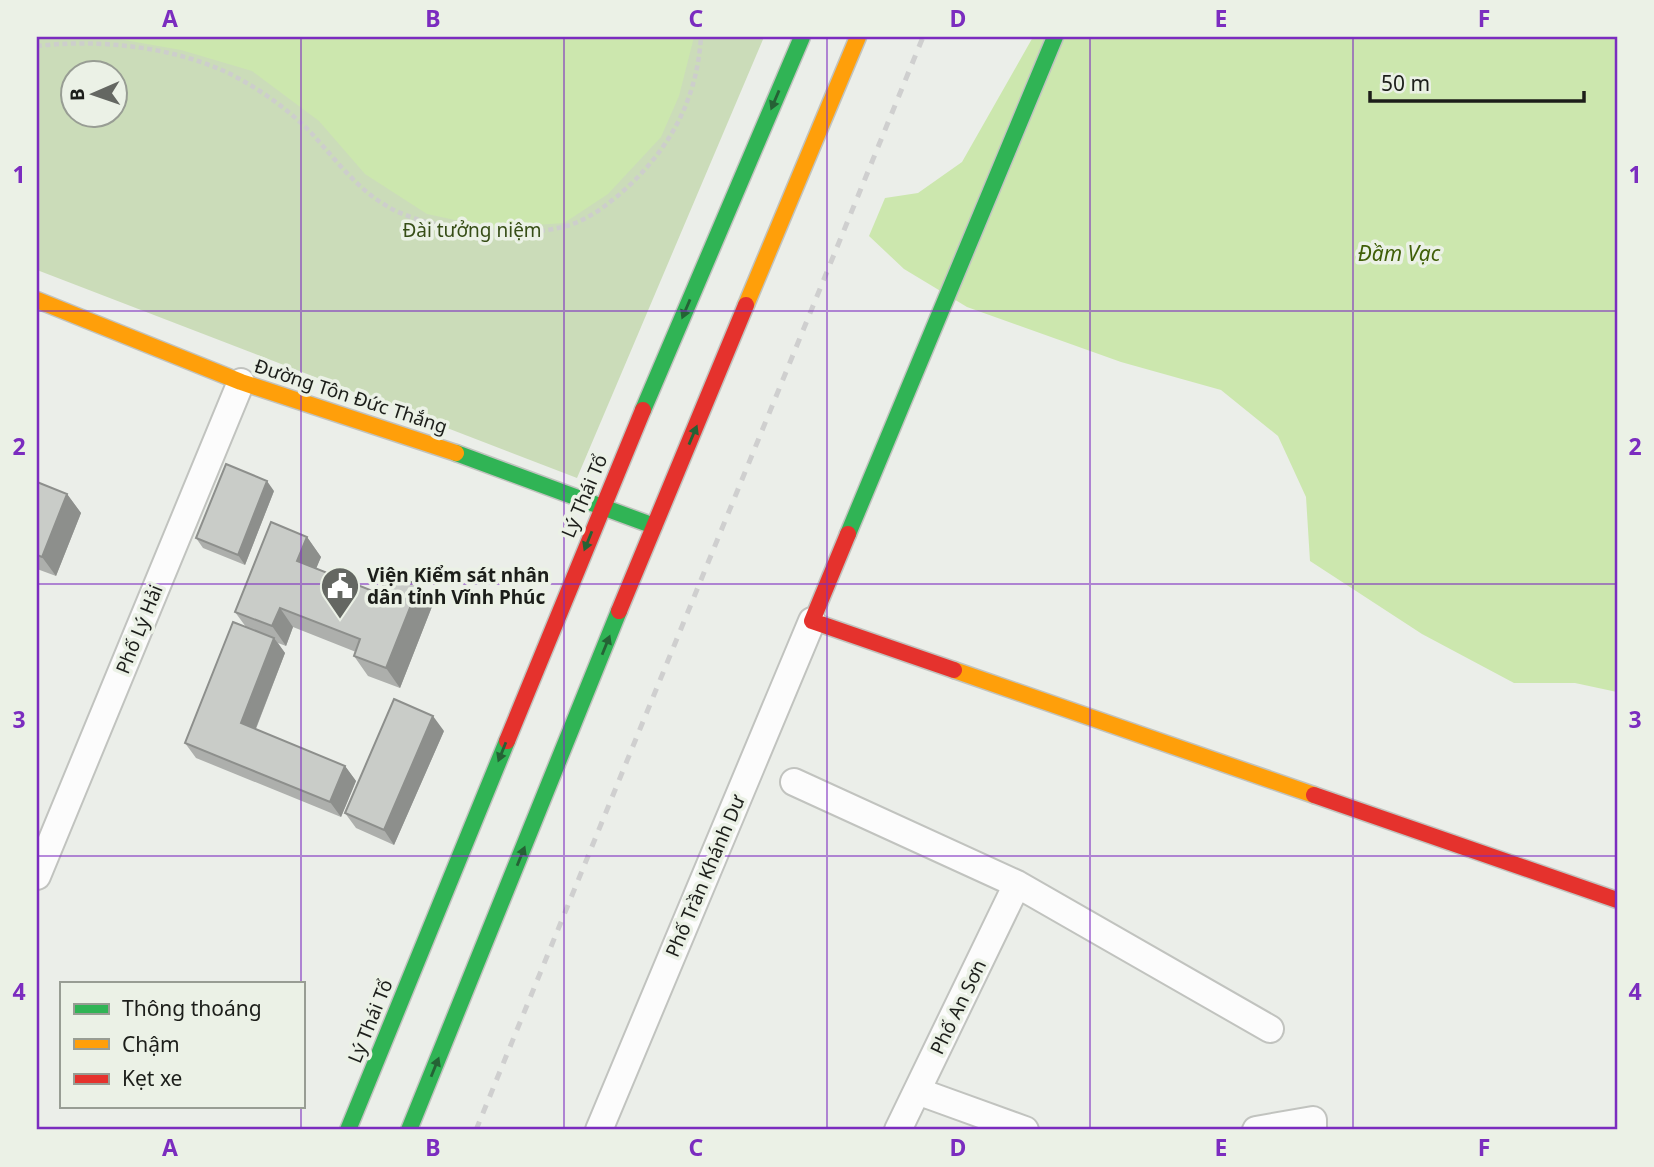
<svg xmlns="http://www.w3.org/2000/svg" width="1654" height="1167" viewBox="0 0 1654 1167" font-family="'Noto Sans',sans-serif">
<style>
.green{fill:#cbdcb9;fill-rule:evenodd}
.water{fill:#cce7ae}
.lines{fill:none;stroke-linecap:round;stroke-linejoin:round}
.street-casing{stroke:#c1c3bf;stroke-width:30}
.fast-casing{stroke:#c1c3bf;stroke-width:19}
.slow-casing{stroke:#c1c3bf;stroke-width:19}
.jam-casing{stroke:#c1c3bf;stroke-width:19}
.path{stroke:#cdcecc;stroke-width:4.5;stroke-dasharray:5 3.5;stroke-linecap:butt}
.street{stroke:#fcfcfc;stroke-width:26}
.fast{stroke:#30b455;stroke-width:16}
.slow{stroke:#ff9f0a;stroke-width:16}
.jam{stroke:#e5322d;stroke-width:16}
.rail{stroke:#cfcfcf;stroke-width:5;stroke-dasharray:9 9;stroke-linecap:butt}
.wall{fill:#adafac}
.shaded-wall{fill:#8d8f8c}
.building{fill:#c9ccc8;stroke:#8d8f8c;stroke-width:2}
.oneway{fill:#256235}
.grid{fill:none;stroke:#7b2cbf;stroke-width:2;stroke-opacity:0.55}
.labels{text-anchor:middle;stroke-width:7;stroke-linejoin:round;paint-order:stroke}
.park-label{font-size:19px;fill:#364d16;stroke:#ebf1e6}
.street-label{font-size:19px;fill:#1c1e1a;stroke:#ebf1e6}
.poi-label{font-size:19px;font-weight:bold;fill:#1c1e1a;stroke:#ebf1e6;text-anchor:start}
.water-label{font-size:21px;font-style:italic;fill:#3f5e07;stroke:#ebf1e6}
.neatline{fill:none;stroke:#7b2cbf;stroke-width:2.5}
.grid-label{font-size:23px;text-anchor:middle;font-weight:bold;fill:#7b2cbf}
</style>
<rect width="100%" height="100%" fill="#ebeee9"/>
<path class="green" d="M 37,37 L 764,37 L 577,478 L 37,270 ZM 74,74 L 116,74 L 116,116 L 74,116 Z"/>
<path class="water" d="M 107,37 L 694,37 L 679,96 L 661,137 L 608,194 L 564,223 L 492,228 L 427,214 L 365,174 L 319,121 L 252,71 L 181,50 Z
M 1033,37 L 1617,37 L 1617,692 L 1575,683 L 1514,683 L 1422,634 L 1310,561 L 1306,497 L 1278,436 L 1221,390 L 1121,362 L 967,307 L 904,269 L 869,236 L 885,198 L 918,193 L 962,162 Z"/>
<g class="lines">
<g class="street-casing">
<path id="street" d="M 794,782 L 1017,884 L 1270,1029
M 37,876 L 241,382
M 917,1091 L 1025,1130
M 599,1130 L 812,621
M 898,1130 L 1017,884
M 1256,1130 L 1313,1120 L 1313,1130"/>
</g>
<g class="fast-casing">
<path id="fast" d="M 643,410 L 802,37
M 456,453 L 654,526
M 848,534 L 1055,37
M 348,1130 L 507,741
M 409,1130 L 619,611"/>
</g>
<g class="slow-casing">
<path id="slow" d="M 37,300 L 241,382 L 456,453
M 746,305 L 858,37
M 954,670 L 1314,795"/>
</g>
<g class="jam-casing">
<path id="jam" d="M 848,534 L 812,621 L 954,670
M 619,611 L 746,305
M 507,741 L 643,410
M 1314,795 L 1617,900"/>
</g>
<path class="path" d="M 37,46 C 97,39 168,46 224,71 C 256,86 290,110 314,136 C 335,159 355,186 382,203 C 404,218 436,225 462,229 C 496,234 540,235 573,224 C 596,215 615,199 633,182 C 674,141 697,96 701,37"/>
<use href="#street" class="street"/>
<use href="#fast" class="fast"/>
<use href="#slow" class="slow"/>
<use href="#jam" class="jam"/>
<path class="rail" d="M 476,1130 L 923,37"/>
</g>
<path class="wall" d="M 37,482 L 67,494 L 81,513 L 56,576 L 37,569 Z
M 274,491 L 245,565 L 203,548 L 196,538 Z
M 307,537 L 321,557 L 316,568 L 380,594 L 419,585 L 433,604 L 400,688 L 368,676 L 354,656 L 356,652 L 293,627 L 286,646 L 278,643 L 285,653 L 256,729 L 345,766 L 356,781 L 341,817 L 196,758 L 185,743 L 246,627 L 235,612 Z
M 444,731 L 394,845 L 356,828 L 345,813 Z"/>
<path class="shaded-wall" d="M 267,481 L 274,491 L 245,565 L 238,555 Z
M 67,494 L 81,513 L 56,576 L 42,557 Z
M 307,537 L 321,557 L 311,581 L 297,561 Z
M 419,585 L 433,604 L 400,688 L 386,668 Z
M 280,608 L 293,627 L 286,646 L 272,626 Z
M 274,638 L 285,653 L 252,738 L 241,723 Z
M 433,716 L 444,731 L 394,845 L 384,830 Z
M 345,766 L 356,781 L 341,817 L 330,802 Z"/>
<path class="building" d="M 226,464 L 267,481 L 238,555 L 196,538 Z
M 37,482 L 67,494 L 42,557 L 37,555 Z
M 271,522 L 307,537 L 297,561 L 380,594 L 388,573 L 419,585 L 386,668 L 354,656 L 360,639 L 280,608 L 272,626 L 235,612 Z
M 233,622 L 274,638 L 241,723 L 345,766 L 330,802 L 185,743 Z
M 394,699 L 433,716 L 384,830 L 345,813 Z"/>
<defs><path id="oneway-solid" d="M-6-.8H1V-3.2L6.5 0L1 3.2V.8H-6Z" transform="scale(1.75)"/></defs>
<g class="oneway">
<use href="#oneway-solid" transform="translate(775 100) rotate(113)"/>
<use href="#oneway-solid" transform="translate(686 309) rotate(113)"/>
<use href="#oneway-solid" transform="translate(693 435) rotate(-67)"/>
<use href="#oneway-solid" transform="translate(588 541) rotate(112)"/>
<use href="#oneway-solid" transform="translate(606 645) rotate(-68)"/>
<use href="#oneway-solid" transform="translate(502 752) rotate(112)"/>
<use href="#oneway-solid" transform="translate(521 856) rotate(-68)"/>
<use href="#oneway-solid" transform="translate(435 1067) rotate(-68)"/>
</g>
<path class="grid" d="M 301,37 L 301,983M 564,37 L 564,1130M 827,37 L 827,1130M 1090,37 L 1090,1130M 1353,37 L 1353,1130M 37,311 L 1617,311M 37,584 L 1617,584M 37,856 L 1617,856M 301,1106 L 301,1130"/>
<defs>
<g id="civic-pin" transform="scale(2.0125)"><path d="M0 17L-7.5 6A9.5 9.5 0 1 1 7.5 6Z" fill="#646762" stroke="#ebf1e6"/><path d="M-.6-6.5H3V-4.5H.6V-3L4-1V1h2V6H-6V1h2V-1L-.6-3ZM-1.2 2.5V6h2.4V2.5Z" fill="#fff"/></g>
</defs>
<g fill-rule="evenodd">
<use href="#civic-pin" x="340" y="586"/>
</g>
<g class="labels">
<g class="park-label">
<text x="472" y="237">Đài tưởng niệm</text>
</g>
<g class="street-label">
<text transform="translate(351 396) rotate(18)" y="7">Đường Tôn Đức Thắng</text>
<text transform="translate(584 496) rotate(-67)" y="7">Lý Thái Tổ</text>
<text transform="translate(139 629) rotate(-68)" y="7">Phố Lý Hải</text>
<text transform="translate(705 876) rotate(-67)" y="7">Phố Trần Khánh Dư</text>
<text transform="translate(958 1007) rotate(-64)" y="7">Phố An Sơn</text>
<text transform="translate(370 1021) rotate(-68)" y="7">Lý Thái Tổ</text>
</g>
<g class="poi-label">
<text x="367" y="582">Viện Kiểm sát nhân<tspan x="367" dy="22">dân tỉnh Vĩnh Phúc</tspan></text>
</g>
<g class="water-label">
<text x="1399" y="261">Đầm Vạc</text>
</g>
</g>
<rect width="1654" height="1167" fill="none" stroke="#ebf1e6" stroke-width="77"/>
<rect x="60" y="982" width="245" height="126" fill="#ebf1e6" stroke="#989d94" stroke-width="2"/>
<rect x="74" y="1004" width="35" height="10" fill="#30b455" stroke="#989d94" stroke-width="2"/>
<text x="122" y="1016" font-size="21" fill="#1c1e1a">Thông thoáng</text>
<rect x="74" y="1039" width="35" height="10" fill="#ff9f0a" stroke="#989d94" stroke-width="2"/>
<text x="122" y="1052" font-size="21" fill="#1c1e1a">Chậm</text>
<rect x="74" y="1074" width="35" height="10" fill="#e5322d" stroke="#989d94" stroke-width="2"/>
<text x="122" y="1086" font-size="21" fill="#1c1e1a">Kẹt xe</text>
<g transform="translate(94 94) rotate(268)"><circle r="33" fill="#ebf1e6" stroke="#989d94" stroke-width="2"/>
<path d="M0-5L12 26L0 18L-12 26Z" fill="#646762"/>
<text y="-10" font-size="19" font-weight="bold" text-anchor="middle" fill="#1c1e1a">B</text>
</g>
<path d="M1370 91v10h214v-10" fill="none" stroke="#1c1e1a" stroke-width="3.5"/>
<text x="1381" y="91" font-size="21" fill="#1c1e1a" stroke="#ebf1e6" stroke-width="5" paint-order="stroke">50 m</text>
<rect x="38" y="38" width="1578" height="1090" class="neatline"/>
<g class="grid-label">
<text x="170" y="27">A</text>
<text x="433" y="27">B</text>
<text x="696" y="27">C</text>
<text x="958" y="27">D</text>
<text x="1221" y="27">E</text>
<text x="1484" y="27">F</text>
<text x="19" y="183">1</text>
<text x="1635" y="183">1</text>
<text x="19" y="455">2</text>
<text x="1635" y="455">2</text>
<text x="19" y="728">3</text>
<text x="1635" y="728">3</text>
<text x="19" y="1000">4</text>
<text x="1635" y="1000">4</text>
<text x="170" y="1156">A</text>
<text x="433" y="1156">B</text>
<text x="696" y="1156">C</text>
<text x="958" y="1156">D</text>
<text x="1221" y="1156">E</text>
<text x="1484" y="1156">F</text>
</g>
</svg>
